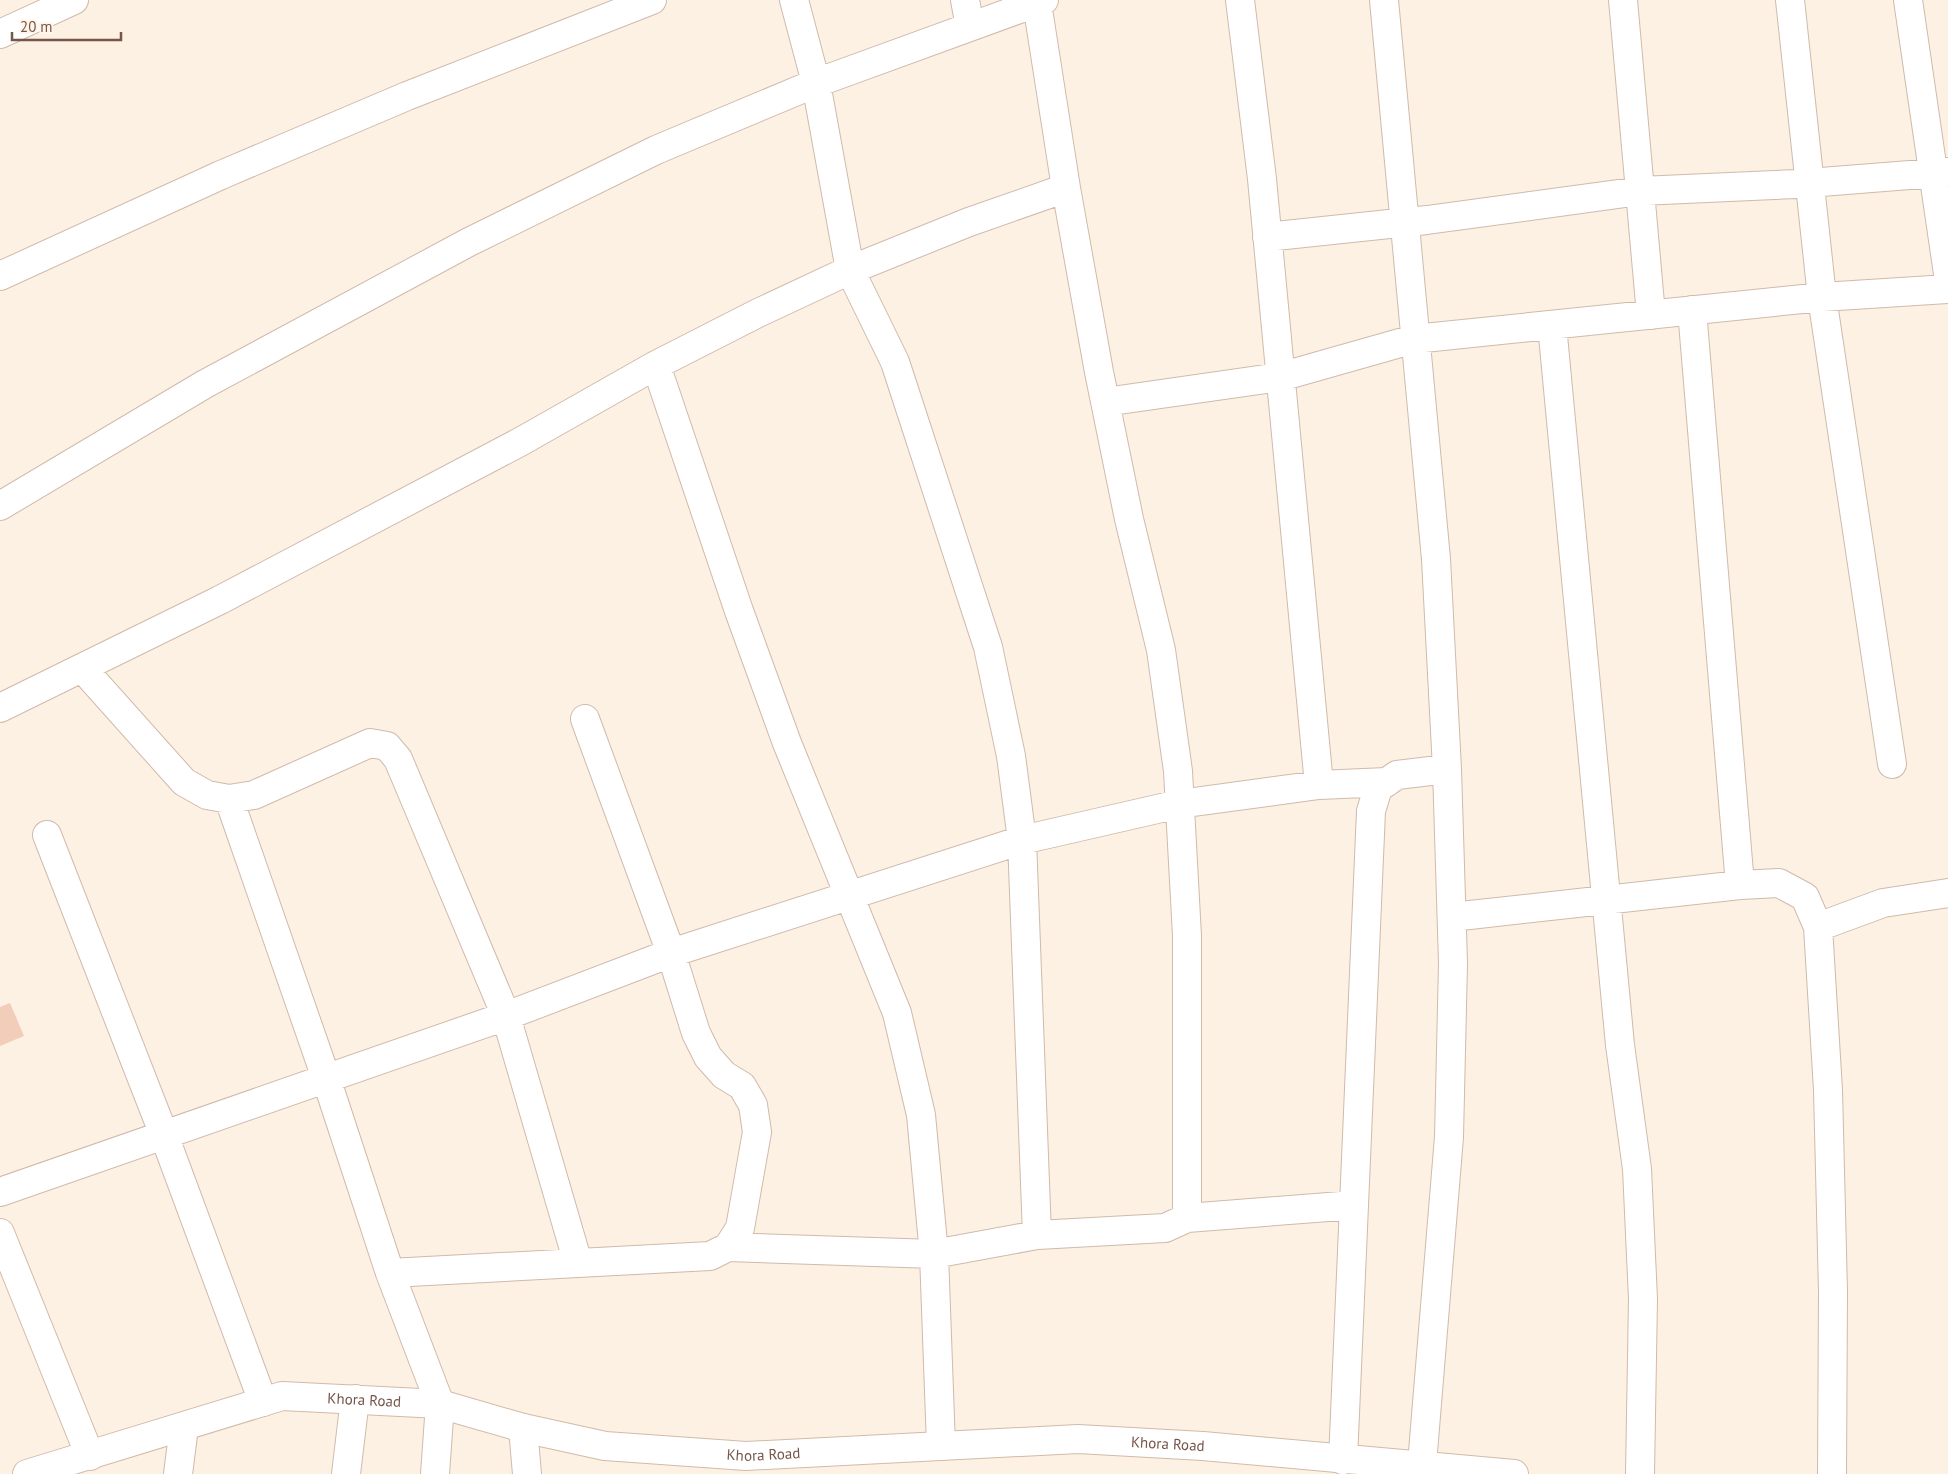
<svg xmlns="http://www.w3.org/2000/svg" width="1948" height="1474" viewBox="0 0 1948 1474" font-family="'PT Sans',sans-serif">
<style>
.building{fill:#f2cdba}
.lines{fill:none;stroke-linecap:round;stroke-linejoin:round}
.street-casing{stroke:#d0baac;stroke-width:30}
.secondary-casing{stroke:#d3baa9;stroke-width:30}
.street{stroke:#fff;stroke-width:28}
.secondary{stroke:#fff;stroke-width:28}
.labels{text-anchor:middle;stroke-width:4.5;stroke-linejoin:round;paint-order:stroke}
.street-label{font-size:15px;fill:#755649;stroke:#fff5e9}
</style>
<rect width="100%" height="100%" fill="#fcf1e3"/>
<path class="building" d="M 10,1003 L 24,1036 L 0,1046 L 0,1007 Z"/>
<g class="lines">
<g class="street-casing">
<path id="street" d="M 794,0 L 816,83 L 850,270 L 895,362 L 988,647 L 1011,756 L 1022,840 L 1037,1235
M 965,0 L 970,27
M 1240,0 L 1262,179 L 1319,785
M 1384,0 L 1436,559 L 1447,769 L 1453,963 L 1449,1137 L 1422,1464
M 1623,0 L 1651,315
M 1790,0 L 1822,297 L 1892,764
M 1908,0 L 1948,274
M 1037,3 L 1066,188 L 1099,372 L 1129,519 L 1161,650 L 1178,771 L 1187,936 L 1187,1218
M 0,34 L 74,0
M 1267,237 L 1427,220 L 1640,191 L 1796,184 L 1948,172
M 0,276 L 221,175 L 407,96 L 652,0
M 1692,310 L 1740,885
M 1552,325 L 1620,1045 L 1637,1169 L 1643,1299 L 1640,1474
M 656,365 L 739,611 L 787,743 L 897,1013 L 921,1115 L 934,1254 L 941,1446
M 1105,402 L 1280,377 L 1414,339 L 1822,297 L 1948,289
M 0,506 L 205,384 L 469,242 L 656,150 L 816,83 L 1044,0
M 83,669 L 184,782 L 207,795 L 229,799 L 254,795 L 370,743 L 387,746 L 398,759 L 506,1016 L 578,1263
M 0,708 L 220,600 L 520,442 L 656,365 L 758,313 L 850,270 L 969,222 L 1066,188
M 229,799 L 326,1078 L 390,1273 L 440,1404 L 435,1474
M 47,835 L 164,1135 L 263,1402
M 1452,917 L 1740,885 L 1779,883 L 1805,897 L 1818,927 L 1828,1090 L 1833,1292 L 1832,1474
M 1818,927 L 1883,903 L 1948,893
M 0,1192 L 506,1016 L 671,953 L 1022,840 L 1179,804 L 1319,785 L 1387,782
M 728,1247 L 934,1254 L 1037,1235 L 1165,1228 L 1187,1218 L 1354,1205
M 390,1273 L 710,1256 L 728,1247 L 740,1228 L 757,1132 L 753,1105 L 742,1086 L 724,1075 L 708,1057 L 696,1033 L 671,953 L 585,719
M 523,1428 L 527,1474
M 1343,1460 L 1371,811 L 1378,788 L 1397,775 L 1447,769
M 178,1474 L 184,1427
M 346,1474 L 355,1399"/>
</g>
<g class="secondary-casing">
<g id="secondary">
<path d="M 0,1233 L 90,1456"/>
<path id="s1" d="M 27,1474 L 282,1396 L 440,1404 L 523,1428 L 605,1446 L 746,1456 L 1078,1439 L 1203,1446 L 1514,1474"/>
</g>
</g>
<use href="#street" class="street"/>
<use href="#secondary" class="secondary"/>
</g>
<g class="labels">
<g class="street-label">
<text dy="5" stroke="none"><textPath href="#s1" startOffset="349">Khora Road</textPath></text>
<text dy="5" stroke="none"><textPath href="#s1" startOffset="1159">Khora Road</textPath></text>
<text dy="5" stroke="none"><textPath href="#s1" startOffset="754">Khora Road</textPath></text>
</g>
</g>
<path d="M12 32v8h109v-8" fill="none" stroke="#755649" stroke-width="2.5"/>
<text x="20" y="32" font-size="15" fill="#755649" stroke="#fff5e9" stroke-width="4" paint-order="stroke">20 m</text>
</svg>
